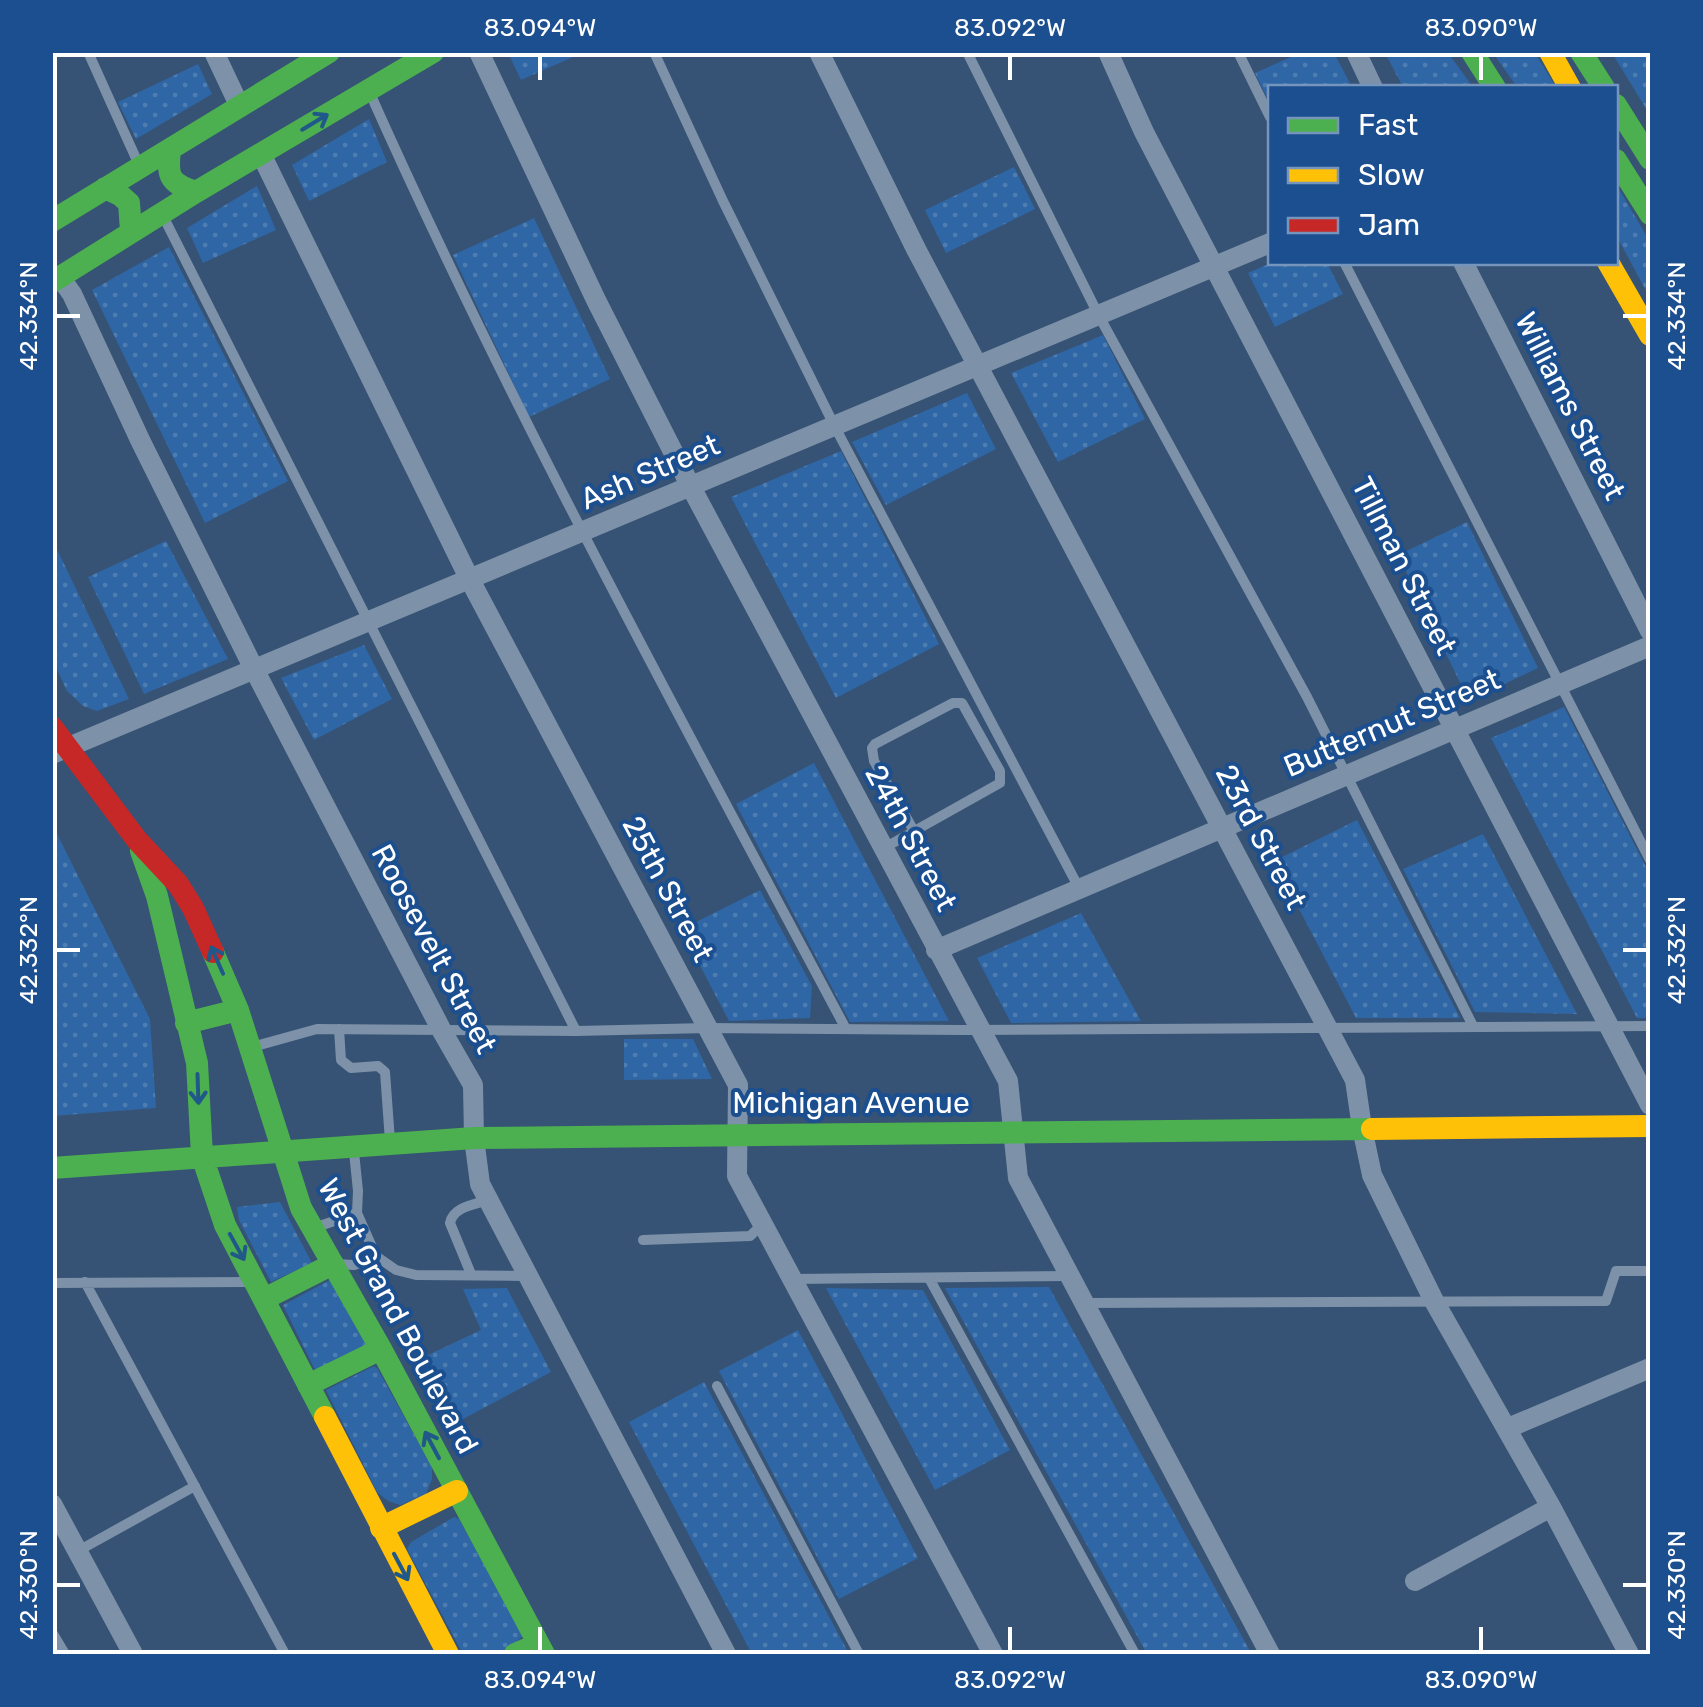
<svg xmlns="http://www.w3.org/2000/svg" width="1703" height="1707" viewBox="0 0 1703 1707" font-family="Rubik,sans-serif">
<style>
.grass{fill:url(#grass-dots)}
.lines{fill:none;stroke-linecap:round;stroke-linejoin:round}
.lane{stroke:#7d92a8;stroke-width:10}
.street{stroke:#7d92a8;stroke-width:20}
.fast{stroke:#4caf50;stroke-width:22}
.slow{stroke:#ffc107;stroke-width:22}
.jam{stroke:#c62828;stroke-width:22}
.oneway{stroke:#205989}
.ticks{fill:none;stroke:#fff;stroke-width:4}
.labels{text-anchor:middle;stroke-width:8;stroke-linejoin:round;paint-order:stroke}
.street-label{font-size:30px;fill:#fff;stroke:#1b4f8f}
.neatline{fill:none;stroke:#fff;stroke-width:4}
.ticks-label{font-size:25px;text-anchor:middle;fill:#fff}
</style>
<defs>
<pattern id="grass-dots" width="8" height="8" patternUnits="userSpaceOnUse" patternTransform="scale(2.5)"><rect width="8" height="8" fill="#2f66a5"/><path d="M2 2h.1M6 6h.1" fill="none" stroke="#4e7db2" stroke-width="1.8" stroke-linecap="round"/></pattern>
</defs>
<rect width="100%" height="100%" fill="#365274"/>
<path class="grass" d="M 508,53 L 582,53 L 521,80 Z
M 1300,53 L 1334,53 L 1352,87 L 1270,88 L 1270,104 L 1255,73 Z
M 1385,53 L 1448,53 L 1473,87 L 1403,87 Z
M 1493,53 L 1535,53 L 1556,87 L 1517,87 Z
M 1612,53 L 1650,53 L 1650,115 Z
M 198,64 L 212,94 L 136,139 L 118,102 Z
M 369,119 L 387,162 L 309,201 L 292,165 Z
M 1014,167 L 1035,209 L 946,253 L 925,210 Z
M 1616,184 L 1650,242 L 1650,298 L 1616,235 Z
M 257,186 L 276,230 L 203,263 L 187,228 Z
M 534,218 L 610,379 L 529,417 L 453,255 Z
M 169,247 L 288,481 L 205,523 L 92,290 Z
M 1273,262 L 1327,263 L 1343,294 L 1275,327 L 1248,273 Z
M 1103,335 L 1145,419 L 1058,462 L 1011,373 Z
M 967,393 L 996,449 L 886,505 L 852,442 Z
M 841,451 L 939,644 L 836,698 L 731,497 Z
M 1467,522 L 1538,668 L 1469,701 L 1398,555 Z
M 52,539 L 129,699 L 97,711 L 83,706 L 67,691 L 53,661 Z
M 166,541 L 228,659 L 144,694 L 88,577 Z
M 364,645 L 392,699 L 314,740 L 281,678 Z
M 1564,707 L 1650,875 L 1650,1018 L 1637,1018 L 1491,738 Z
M 814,763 L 949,1021 L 850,1022 L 736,804 Z
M 1357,820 L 1460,1018 L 1356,1018 L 1274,861 Z
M 53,826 L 150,1019 L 156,1108 L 53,1116 Z
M 1483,834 L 1577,1014 L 1475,1012 L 1403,869 Z
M 760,890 L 812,986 L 810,1018 L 729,1021 L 696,958 L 698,956 L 684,928 Z
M 1081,913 L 1141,1021 L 1011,1023 L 977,958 Z
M 624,1039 L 693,1039 L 712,1079 L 624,1080 Z
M 280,1202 L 312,1263 L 271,1282 L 239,1220 L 237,1207 Z
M 330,1280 L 367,1346 L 316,1372 L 283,1305 Z
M 1049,1287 L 1251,1653 L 1247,1654 L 1147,1654 L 945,1288 Z
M 507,1288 L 551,1372 L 448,1427 L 413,1362 L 481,1330 L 463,1289 Z
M 826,1288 L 923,1290 L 1010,1450 L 935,1490 Z
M 798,1330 L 918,1558 L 839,1599 L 719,1371 Z
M 374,1366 L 377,1368 L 432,1467 L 432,1479 L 426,1494 L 400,1505 L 388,1501 L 377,1492 L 326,1390 Z
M 704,1382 L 849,1654 L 752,1654 L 629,1422 Z
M 454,1517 L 459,1519 L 523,1635 C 508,1655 486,1654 463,1654 L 407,1549 L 411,1542 Z"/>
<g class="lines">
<path class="lane" d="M 88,52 L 139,165
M 654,52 L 723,201 L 835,427 L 1079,888
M 967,52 L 1099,316 L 1307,697 L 1473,1026
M 1238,52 L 1270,117
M 369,91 C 512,412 681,719 846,1029
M 162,214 L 576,1031
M 1344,262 L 1650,860
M 884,848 L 1000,783 L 1000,771 L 962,703 L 953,703 L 875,744 L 872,748 L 874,761 L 914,831
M 339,1029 L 341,1060 L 351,1068 L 378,1066 L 385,1072 L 390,1141
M 252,1047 L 317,1029 L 576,1031 L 708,1028 L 962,1030 L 1650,1026
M 357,1213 L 376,1256
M 314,1228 L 357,1213 L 358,1191 L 354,1152
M 643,1240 L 750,1236 L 762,1225
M 336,1264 L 354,1265 L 376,1256 L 396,1270 L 416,1275 L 527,1276
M 471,1274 L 450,1223 C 453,1207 473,1205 488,1200
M 929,1278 L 1135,1654
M 793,1279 L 1068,1276
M 85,1282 L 285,1654
M 52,1283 L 250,1282
M 1083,1303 L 1606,1301 L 1616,1271 L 1650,1271
M 717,1386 L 859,1654
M 78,1551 L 195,1486
M 52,1632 L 65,1654"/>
<path class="street" d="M 214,52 L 240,107
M 479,52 L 596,300 L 691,487 L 1008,1081 L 1018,1178 L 1270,1654
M 819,52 L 916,249 L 1355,1080 L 1362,1128 L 1372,1175 L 1434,1301 L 1551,1507 L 1629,1654
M 1108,52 L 1144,132 L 1650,1105
M 1356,52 L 1373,88
M 261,154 L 470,580 L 738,1085 L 737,1176 L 993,1654
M 1463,262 L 1650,631
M 60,277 L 72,294 L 141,442 L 254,669 L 442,1031 L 473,1085 L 474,1138 L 480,1184 L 726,1654
M 52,754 L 1270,243
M 936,950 L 1650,646
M 1508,1428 L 1650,1368
M 52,1504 L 133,1654
M 1415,1581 L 1551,1507"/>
<path class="fast" d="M 1472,52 L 1495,88
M 1581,52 L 1604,88
M 1616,105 L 1650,159
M 170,149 C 167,177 169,183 196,192
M 1616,160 L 1650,214
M 105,188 L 120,195 L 129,203 L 131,231
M 52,221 L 329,52
M 52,282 L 196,192 L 433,52
M 141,851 L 157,896 L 197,1063 L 202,1156 L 225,1225 L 325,1417
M 213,952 L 238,1010 L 301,1208 L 381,1349 L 544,1654
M 186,1023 L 238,1010
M 52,1168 L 474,1138 L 1372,1129
M 264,1299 L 333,1264
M 308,1385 L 381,1349
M 515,1654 L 538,1644"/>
<path class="slow" d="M 1550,52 L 1570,88
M 1608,262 L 1650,335
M 1372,1129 L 1650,1126
M 325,1417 L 448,1654
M 381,1528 L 457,1491"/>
<path class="jam" d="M 52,727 L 137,840 L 178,884 L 193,908 L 213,952"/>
</g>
<defs><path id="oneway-shaft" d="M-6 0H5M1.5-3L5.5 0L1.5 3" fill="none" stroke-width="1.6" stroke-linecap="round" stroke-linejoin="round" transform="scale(2.5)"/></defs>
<g class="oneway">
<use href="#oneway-shaft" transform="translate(315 122) rotate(-31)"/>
<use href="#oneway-shaft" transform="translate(217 960) rotate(-114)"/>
<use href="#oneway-shaft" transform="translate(198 1089) rotate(88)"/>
<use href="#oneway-shaft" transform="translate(237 1247) rotate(61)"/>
<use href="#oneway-shaft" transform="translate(432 1445) rotate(-118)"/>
<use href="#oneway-shaft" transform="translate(401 1567) rotate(62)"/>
</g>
<path class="ticks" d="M 540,55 L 540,80M 1010,55 L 1010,80M 1481,55 L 1481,80M 55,316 L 80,316M 1623,316 L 1648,316M 55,950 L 80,950M 1623,950 L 1648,950M 55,1585 L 80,1585M 1623,1585 L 1648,1585M 540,1627 L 540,1652M 1010,1627 L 1010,1652M 1481,1627 L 1481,1652"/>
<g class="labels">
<g class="street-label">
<text transform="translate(1570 406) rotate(63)" y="10">Williams Street</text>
<text transform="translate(650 472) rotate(-23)" y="10">Ash Street</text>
<text transform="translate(1404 566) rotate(63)" y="10">Tillman Street</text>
<text transform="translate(1392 723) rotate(-23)" y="10">Butternut Street</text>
<text transform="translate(1261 837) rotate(62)" y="10">23rd Street</text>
<text transform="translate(911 838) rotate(62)" y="10">24th Street</text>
<text transform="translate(668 889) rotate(62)" y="10">25th Street</text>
<text transform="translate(434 949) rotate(62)" y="10">Roosevelt Street</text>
<text x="851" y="1113">Michigan Avenue</text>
<text transform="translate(398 1316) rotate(62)" y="10">West Grand Boulevard</text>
</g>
</g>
<rect width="1703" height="1707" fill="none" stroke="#1b4f8f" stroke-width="110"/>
<rect x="1268" y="85" width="350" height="180" fill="#1b4f8f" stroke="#7695bc" stroke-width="2.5"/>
<rect x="1288" y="118" width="50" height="15" fill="#4caf50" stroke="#7695bc" stroke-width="2.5"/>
<text x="1358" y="135" font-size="30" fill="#ffffff">Fast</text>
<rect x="1288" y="168" width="50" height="15" fill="#ffc107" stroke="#7695bc" stroke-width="2.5"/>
<text x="1358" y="185" font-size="30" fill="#ffffff">Slow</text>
<rect x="1288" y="218" width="50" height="15" fill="#c62828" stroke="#7695bc" stroke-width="2.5"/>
<text x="1358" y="235" font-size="30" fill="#ffffff">Jam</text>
<rect x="55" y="55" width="1593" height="1597" class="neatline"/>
<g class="ticks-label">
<text x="540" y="36">83.094°W</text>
<text x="1010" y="36">83.092°W</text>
<text x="1481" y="36">83.090°W</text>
<text transform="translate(28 316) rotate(-90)" y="9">42.334°N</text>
<text transform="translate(1676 316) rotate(-90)" y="9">42.334°N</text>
<text transform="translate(28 950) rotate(-90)" y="9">42.332°N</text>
<text transform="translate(1676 950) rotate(-90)" y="9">42.332°N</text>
<text transform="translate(28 1585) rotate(-90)" y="9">42.330°N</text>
<text transform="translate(1676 1585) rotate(-90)" y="9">42.330°N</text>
<text x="540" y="1688">83.094°W</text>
<text x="1010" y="1688">83.092°W</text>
<text x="1481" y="1688">83.090°W</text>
</g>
</svg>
